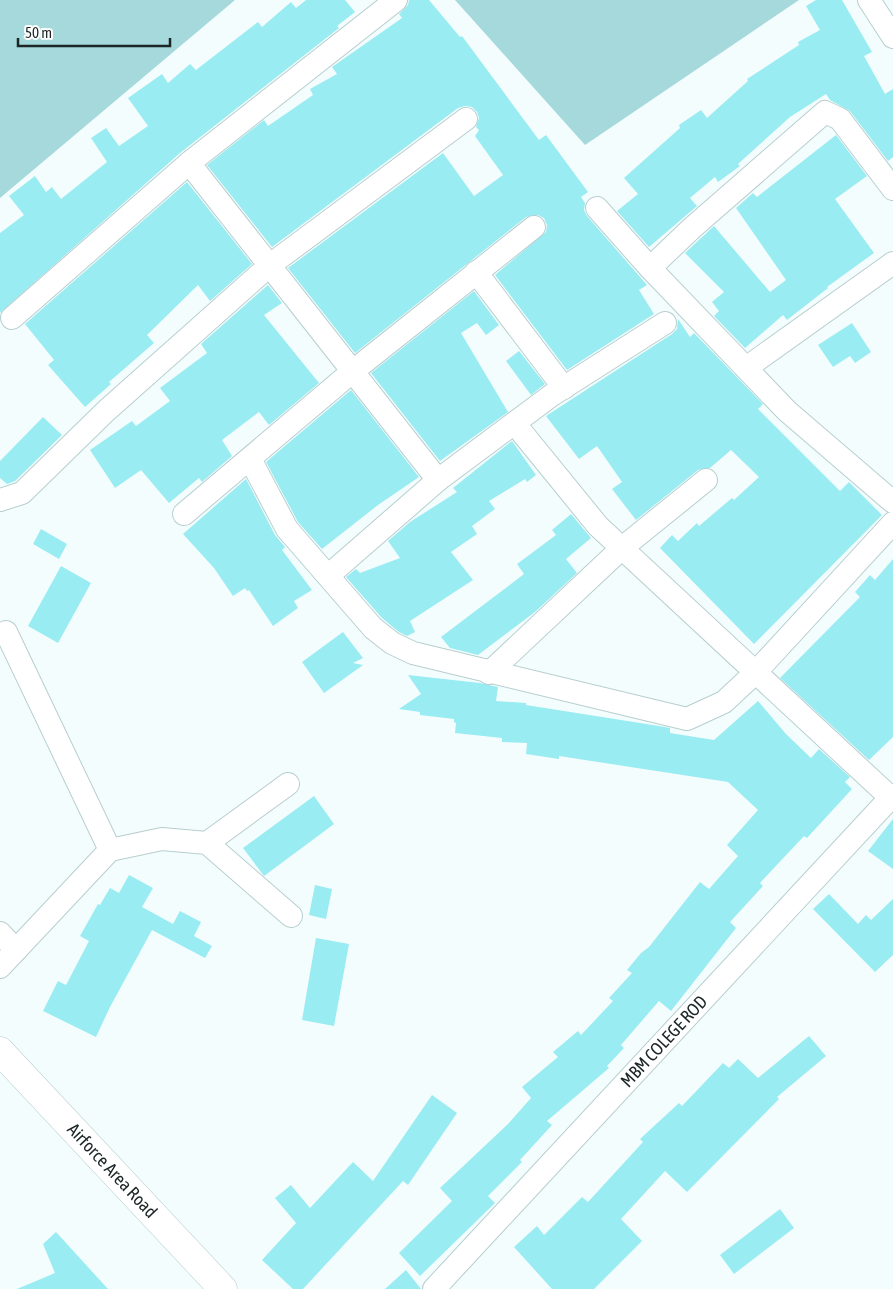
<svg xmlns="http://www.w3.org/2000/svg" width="893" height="1289" viewBox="0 0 893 1289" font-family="'Asap Condensed',sans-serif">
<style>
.green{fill:#a5d9dc}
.building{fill:#99ecf2}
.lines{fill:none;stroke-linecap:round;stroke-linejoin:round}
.street-casing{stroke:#b7cecf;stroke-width:24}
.secondary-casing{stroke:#b7cecf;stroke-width:29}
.street{stroke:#fff;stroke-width:22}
.secondary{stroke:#fff;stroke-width:28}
.labels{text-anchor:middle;stroke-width:5;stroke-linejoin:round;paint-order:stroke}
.street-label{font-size:18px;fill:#1d2627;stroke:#fff}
</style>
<rect width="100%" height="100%" fill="#f4fdfe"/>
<path class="green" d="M 0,0 L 235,0 L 0,198 Z
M 455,0 L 799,0 L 585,145 Z"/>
<path class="building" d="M 306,0 L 345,0 L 355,12 L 337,26 L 339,28 L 180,153 L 0,313 L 0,233 L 24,215 L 9,196 L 35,176 L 46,192 L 52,187 L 61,199 L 107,162 L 91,138 L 106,128 L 119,146 L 148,126 L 128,98 L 162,74 L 168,83 L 190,64 L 196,70 L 258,22 L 262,27 L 291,2 L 296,8 Z
M 409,0 L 429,0 L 460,37 L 462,36 L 539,140 L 546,135 L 588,192 L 581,197 L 585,203 L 584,210 L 587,216 L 647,285 L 639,290 L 654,314 L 567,370 L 495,275 L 546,232 L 547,225 L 544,218 L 538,215 L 526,217 L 355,353 L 288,268 L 443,153 L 474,196 L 503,175 L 475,136 L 479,130 L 476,127 L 479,118 L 477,112 L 472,107 L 465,106 L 458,108 L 272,247 L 207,165 L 264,120 L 268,126 L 313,95 L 310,89 L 337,74 L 332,67 L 402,18 L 399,14 L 408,5 Z
M 816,0 L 842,0 L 872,52 L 864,56 L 885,94 L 893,89 L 893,157 L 888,161 L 850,111 L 830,100 L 826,94 L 790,117 L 738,164 L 740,166 L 718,182 L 715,177 L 690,198 L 697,206 L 649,247 L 617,211 L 638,194 L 624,178 L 680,128 L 679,125 L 701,110 L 707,118 L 748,81 L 747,79 L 799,45 L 798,42 L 820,30 L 806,6 Z
M 836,135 L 867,176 L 835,199 L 874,253 L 827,287 L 828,288 L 787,320 L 783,315 L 745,348 L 714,316 L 719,311 L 712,302 L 724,292 L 685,253 L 714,226 L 770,292 L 786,280 L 736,208 L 753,193 L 757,197 Z
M 187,182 L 252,264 L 210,301 L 198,285 L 147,335 L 154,343 L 109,382 L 111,384 L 85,407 L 48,365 L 54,360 L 25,324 Z
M 268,285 L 282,303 L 264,315 L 319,383 L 269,425 L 259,412 L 222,440 L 232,456 L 202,482 L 199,478 L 169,503 L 141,470 L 115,488 L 90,450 L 132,421 L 136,426 L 170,401 L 160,388 L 207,353 L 201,344 Z
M 474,291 L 499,325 L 486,335 L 477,323 L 461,333 L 508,412 L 440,461 L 371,373 Z
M 678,319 L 690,337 L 694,333 L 763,404 L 758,409 L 840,491 L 849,482 L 882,515 L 754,644 L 660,548 L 672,535 L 678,541 L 697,523 L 699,526 L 732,498 L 734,500 L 759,477 L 731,450 L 710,468 L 698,470 L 636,520 L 612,489 L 622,482 L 597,446 L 579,459 L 546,416 L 672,334 L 677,329 Z
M 852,323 L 871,352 L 855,363 L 850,356 L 833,367 L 818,345 Z
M 519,351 L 545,384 L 531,395 L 506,361 Z
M 351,390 L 419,477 L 378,505 L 322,549 L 298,522 L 266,462 Z
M 43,417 L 62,435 L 15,481 L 7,484 L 0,478 L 0,461 Z
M 512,441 L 536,475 L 527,482 L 525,479 L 489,501 L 495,509 L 472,526 L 477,534 L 451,552 L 473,580 L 410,621 L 415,632 L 407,636 L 399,632 L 382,618 L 346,577 L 356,569 L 360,573 L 400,558 L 388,541 L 410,522 L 457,492 L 453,488 Z
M 246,479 L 275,535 L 285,547 L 282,550 L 312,590 L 294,601 L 298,608 L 273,626 L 249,590 L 247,591 L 245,588 L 233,596 L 214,568 L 183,534 Z
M 571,514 L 591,538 L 566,559 L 577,573 L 535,612 L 478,655 L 450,648 L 441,637 L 524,574 L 517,564 L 556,535 L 552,530 Z
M 41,529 L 67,544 L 59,559 L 33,544 Z
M 893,559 L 893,737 L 869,760 L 780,678 L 860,597 L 855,592 L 870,575 L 875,580 Z
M 61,566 L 91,583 L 58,643 L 28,626 Z
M 343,632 L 363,658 L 353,663 L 363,665 L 324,693 L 302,662 Z
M 408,675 L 480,683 L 498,687 L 496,701 L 526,703 L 526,705 L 659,726 L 670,728 L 670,733 L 714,740 L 758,701 L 786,734 L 811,758 L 819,749 L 850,777 L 845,782 L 852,789 L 807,838 L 804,836 L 760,883 L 763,886 L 730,922 L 736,928 L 671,1011 L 659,1001 L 621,1045 L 624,1048 L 607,1066 L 609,1068 L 547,1121 L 552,1125 L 520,1160 L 522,1162 L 488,1196 L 495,1203 L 420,1276 L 399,1253 L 452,1201 L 440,1188 L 508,1124 L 531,1098 L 522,1087 L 558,1057 L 553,1052 L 578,1031 L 581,1035 L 613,1001 L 609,998 L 632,973 L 627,970 L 641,953 L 649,947 L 700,882 L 709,889 L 738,856 L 727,845 L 758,810 L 728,782 L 559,756 L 559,759 L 526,754 L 527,743 L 502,742 L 502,738 L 455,733 L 456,723 L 454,722 L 454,719 L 420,715 L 420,712 L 399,709 L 421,694 Z
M 314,796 L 334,824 L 264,876 L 243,848 Z
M 893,819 L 893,869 L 868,851 Z
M 129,875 L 153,888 L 142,907 L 173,924 L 180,911 L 201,922 L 194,936 L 212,946 L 205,958 L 152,930 L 110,1007 L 96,1037 L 43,1011 L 58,981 L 66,985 L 89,941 L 80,936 L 98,904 L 100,905 L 110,888 L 119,893 Z
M 315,885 L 332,889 L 326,919 L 309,915 Z
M 829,894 L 858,924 L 866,915 L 871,920 L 893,899 L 893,955 L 875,972 L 813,909 Z
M 316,938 L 349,944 L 334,1026 L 302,1020 Z
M 809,1036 L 826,1056 L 777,1097 L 779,1099 L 687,1192 L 665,1171 L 621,1219 L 642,1241 L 594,1289 L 552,1289 L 514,1247 L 537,1226 L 544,1235 L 582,1197 L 588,1202 L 643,1142 L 640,1139 L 679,1103 L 682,1106 L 723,1063 L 729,1068 L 738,1059 L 758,1078 Z
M 432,1095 L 457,1113 L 408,1185 L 403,1181 L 303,1289 L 293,1289 L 262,1260 L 296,1223 L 275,1198 L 291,1185 L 310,1208 L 353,1162 L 373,1181 Z
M 780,1209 L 794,1228 L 734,1274 L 720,1255 Z
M 56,1232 L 108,1289 L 17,1289 L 55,1273 L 43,1244 Z
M 406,1270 L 421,1289 L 385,1289 Z"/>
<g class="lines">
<g class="street-casing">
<g id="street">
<path d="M 869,0 L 893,37"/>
<path d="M 189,163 L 438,480"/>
<path d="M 597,208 L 650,268 L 787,411 L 893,502"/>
<path d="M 650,268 L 692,228 L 825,112 L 840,119 L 893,189"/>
<path d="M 476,272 L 564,388"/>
<path d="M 12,318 L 189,163 L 396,0"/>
<path d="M 746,368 L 893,263"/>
<path d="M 515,424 L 598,526 L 891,798"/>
<path d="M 250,459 L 287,529 L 373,628 L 392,643 L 413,653 L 687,719 L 724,702 L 755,673 L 893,523"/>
<path d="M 0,500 L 22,493 L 106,411 L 270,265 L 466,119"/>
<path d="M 184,514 L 353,371 L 534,227"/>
<path d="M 329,575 L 438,480 L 552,395 L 665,323"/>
<path d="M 6,632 L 110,850"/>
<path d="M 489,673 L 622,548 L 706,480"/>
<path d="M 207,843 L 288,784"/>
<path d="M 0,933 L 16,950"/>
<path d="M 0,967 L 110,850 L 162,839 L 207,843 L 291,916"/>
<path id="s1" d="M 434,1289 L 893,795"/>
</g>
</g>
<g class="secondary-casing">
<g id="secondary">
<path id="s2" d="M 0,1051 L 223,1289"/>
</g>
</g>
<use href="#street" class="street"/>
<use href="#secondary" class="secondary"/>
</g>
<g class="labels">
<g class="street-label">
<text dy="6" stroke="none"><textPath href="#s1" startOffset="338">MBM COLEGE ROD</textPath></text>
<text dy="6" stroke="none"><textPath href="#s2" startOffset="164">Airforce Area Road</textPath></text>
</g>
</g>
<path d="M18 38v8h152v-8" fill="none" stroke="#1d2627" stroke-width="2.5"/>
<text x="25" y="38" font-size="15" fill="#1d2627" stroke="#ffffff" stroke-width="4" paint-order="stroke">50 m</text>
</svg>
